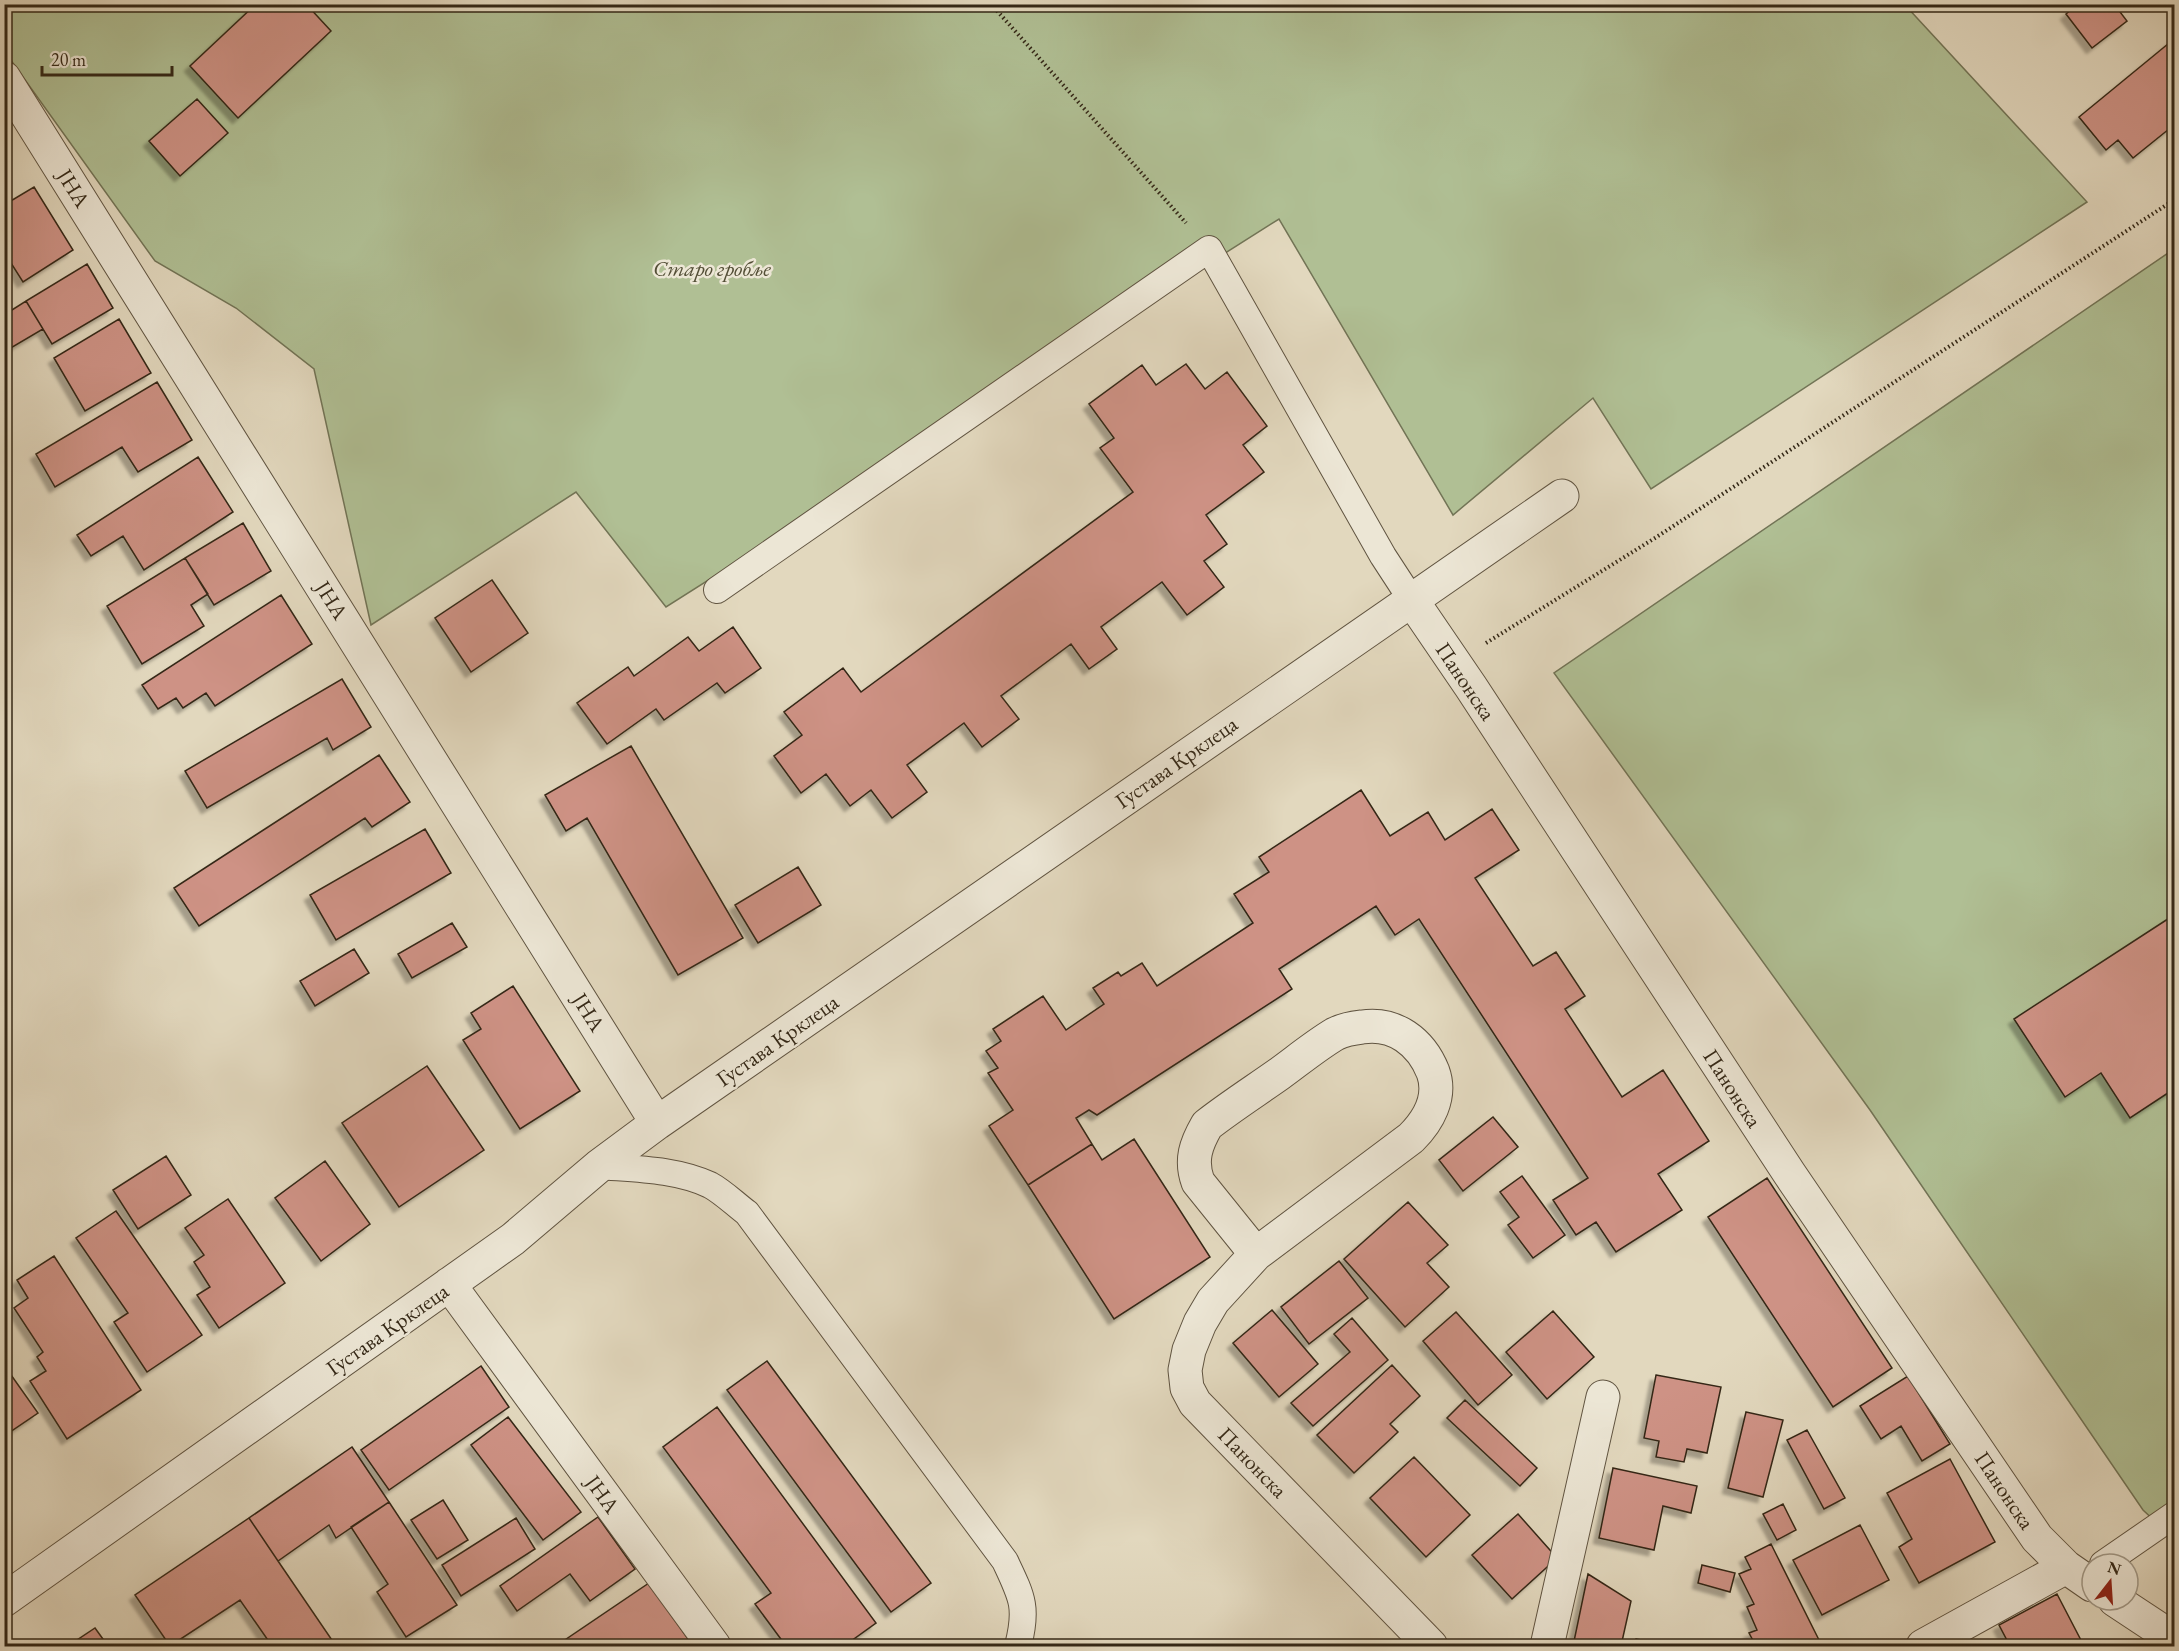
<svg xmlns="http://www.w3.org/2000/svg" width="2179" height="1651" viewBox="0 0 2179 1651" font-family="'EB Garamond',serif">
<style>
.green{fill:#b0bf94;stroke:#727456;stroke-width:1.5}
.building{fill:#ce9285;stroke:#342817;stroke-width:1.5;filter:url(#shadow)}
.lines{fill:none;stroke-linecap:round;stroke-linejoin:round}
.lane-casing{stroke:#605441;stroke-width:28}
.street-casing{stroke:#605441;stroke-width:35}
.path{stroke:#342817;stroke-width:4;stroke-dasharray:1.5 3;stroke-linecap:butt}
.lane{stroke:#ece6d5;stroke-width:26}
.street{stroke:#ece6d5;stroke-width:33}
.labels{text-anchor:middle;stroke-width:5;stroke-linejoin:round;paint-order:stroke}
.street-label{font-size:22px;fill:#342817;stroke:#ece6d5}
.park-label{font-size:22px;font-style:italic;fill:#534e36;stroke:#ece6d5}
</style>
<defs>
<filter id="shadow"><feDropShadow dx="-5.5" dy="5.5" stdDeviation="1.5" flood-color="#0004"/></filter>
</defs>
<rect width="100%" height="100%" fill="#e2d8be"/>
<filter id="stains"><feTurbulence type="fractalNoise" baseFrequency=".00333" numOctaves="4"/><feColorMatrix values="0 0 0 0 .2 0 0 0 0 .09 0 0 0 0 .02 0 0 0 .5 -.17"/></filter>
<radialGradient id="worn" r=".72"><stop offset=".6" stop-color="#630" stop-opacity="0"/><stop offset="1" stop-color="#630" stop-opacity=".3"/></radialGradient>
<path class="green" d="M 4,5 L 1905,5 L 2087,202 L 1651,489 L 1593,398 L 1453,515 L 1279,219 L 666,607 L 576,492 L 371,625 L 314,369 L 236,308 L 155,261 L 5,52 Z
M 2174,249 L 2174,1539 L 2143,1510 L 1870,1110 L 1554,673 Z"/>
<path class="building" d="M 256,4 L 306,4 L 331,31 L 238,118 L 190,66 Z
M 2078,4 L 2114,4 L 2127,21 L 2092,48 L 2066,14 Z
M 2174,39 L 2174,125 L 2133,158 L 2118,140 L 2106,150 L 2079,117 Z
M 197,99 L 228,133 L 180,176 L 149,141 Z
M 34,187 L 73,250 L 23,282 L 4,252 L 4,205 Z
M 87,264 L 113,308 L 52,344 L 26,301 Z
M 26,301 L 43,329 L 4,352 L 4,315 Z
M 119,319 L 151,373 L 85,411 L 54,358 Z
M 1186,364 L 1205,389 L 1227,372 L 1267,426 L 1243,445 L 1264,472 L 1206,515 L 1227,544 L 1204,561 L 1224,587 L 1187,615 L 1162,582 L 1101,627 L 1117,649 L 1089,669 L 1071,644 L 1001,696 L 1019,719 L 982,747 L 964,723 L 907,765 L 927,792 L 892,818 L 871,790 L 850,806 L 826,774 L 801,793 L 774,756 L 802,735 L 784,712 L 843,668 L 861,692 L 1133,492 L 1100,448 L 1114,438 L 1089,404 L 1142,365 L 1156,385 Z
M 157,382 L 192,440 L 138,472 L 122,447 L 55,487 L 36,454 Z
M 198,457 L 233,512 L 144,570 L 123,536 L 91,556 L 77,535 Z
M 243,523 L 271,571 L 214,605 L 185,558 Z
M 185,558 L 208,594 L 191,605 L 204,626 L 142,664 L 107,606 Z
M 492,580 L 528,633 L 471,672 L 435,618 Z
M 281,595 L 312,644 L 215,706 L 206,693 L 183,708 L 176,698 L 158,709 L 142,685 Z
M 733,627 L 761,668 L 725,693 L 717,683 L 664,720 L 656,709 L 607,744 L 577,703 L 628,667 L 634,676 L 688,637 L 699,651 Z
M 342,679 L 371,727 L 333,750 L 327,738 L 207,808 L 185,771 Z
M 631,746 L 743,938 L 678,975 L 587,818 L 566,831 L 545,795 Z
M 379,755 L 410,802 L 372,827 L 365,818 L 199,926 L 174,888 Z
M 1361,790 L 1390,836 L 1428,812 L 1445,840 L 1492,809 L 1519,850 L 1475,878 L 1533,966 L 1556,952 L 1585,996 L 1565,1009 L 1622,1097 L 1663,1070 L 1709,1141 L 1658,1174 L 1682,1210 L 1616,1252 L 1596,1222 L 1576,1235 L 1553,1200 L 1588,1178 L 1419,919 L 1395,935 L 1376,906 L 1279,969 L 1292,989 L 1097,1115 L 1089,1110 L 1076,1118 L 1092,1144 L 1028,1185 L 989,1126 L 1013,1110 L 988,1073 L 998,1068 L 986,1051 L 1001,1041 L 993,1029 L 1043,996 L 1066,1030 L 1104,1004 L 1093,988 L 1118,972 L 1121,976 L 1142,963 L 1157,986 L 1253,923 L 1234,894 L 1269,872 L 1259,857 Z
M 425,829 L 451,873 L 336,940 L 310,895 Z
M 798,867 L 821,905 L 758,943 L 735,905 Z
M 2174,915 L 2174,1089 L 2130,1118 L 2101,1073 L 2065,1097 L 2014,1019 Z
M 452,923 L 467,947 L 412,978 L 398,954 Z
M 354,949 L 369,973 L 315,1006 L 300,981 Z
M 513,986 L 580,1091 L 520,1129 L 463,1040 L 481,1029 L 471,1013 Z
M 427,1066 L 484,1150 L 399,1207 L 342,1123 Z
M 1493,1117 L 1518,1147 L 1463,1191 L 1439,1160 Z
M 1134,1139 L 1210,1257 L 1114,1319 L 1028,1185 L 1092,1144 L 1102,1160 Z
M 166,1156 L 191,1195 L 138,1229 L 113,1190 Z
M 325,1161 L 370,1224 L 321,1261 L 275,1198 Z
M 1522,1176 L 1565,1235 L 1533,1258 L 1508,1225 L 1519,1217 L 1500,1192 Z
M 1767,1178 L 1892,1368 L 1833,1407 L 1708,1217 Z
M 228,1199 L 285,1283 L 219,1328 L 197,1295 L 210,1287 L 194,1262 L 204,1255 L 185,1228 Z
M 1408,1202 L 1448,1245 L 1427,1263 L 1449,1287 L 1405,1327 L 1344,1259 Z
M 116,1211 L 202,1335 L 147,1372 L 114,1322 L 128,1313 L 76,1238 Z
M 54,1256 L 141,1390 L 67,1439 L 30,1381 L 46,1371 L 37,1357 L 43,1352 L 14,1308 L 28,1298 L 17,1280 Z
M 1339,1261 L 1368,1298 L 1309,1344 L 1281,1307 Z
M 1272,1310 L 1318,1364 L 1279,1397 L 1233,1343 Z
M 1553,1311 L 1594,1357 L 1547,1399 L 1506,1352 Z
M 1456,1312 L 1512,1375 L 1478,1405 L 1423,1341 Z
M 1352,1318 L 1388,1360 L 1313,1426 L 1291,1403 L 1350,1352 L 1334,1334 Z
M 767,1361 L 931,1583 L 891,1612 L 727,1390 Z
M 4,1365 L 38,1413 L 4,1436 Z
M 1392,1365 L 1420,1396 L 1390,1424 L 1398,1432 L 1354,1473 L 1317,1435 Z
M 481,1366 L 509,1407 L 389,1490 L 361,1450 Z
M 1656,1375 L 1721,1387 L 1707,1453 L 1687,1449 L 1684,1462 L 1656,1457 L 1659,1441 L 1644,1438 Z
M 1908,1376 L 1950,1444 L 1922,1461 L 1901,1426 L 1881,1439 L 1860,1406 Z
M 1465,1400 L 1537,1468 L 1520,1486 L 1447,1418 Z
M 717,1407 L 876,1623 L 844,1646 L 786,1646 L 755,1604 L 771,1593 L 663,1447 Z
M 1746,1412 L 1783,1420 L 1763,1497 L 1728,1488 Z
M 508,1417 L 581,1512 L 543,1540 L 471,1445 Z
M 1807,1430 L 1845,1498 L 1824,1509 L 1787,1440 Z
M 352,1447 L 389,1502 L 336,1538 L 329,1525 L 278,1561 L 249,1518 Z
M 1414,1457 L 1470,1515 L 1426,1557 L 1370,1498 Z
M 1950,1459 L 1995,1542 L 1919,1583 L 1899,1547 L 1912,1539 L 1887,1493 Z
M 1613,1468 L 1697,1486 L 1691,1513 L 1663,1506 L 1654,1550 L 1599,1538 Z
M 443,1500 L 468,1540 L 437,1559 L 411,1520 Z
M 389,1502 L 457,1605 L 406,1637 L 377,1592 L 388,1584 L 351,1527 Z
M 1783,1504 L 1796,1530 L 1777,1540 L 1763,1514 Z
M 1518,1514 L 1557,1558 L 1512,1599 L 1472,1555 Z
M 598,1517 L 635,1569 L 590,1601 L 570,1574 L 517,1611 L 500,1586 Z
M 249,1518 L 278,1561 L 336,1646 L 272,1646 L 240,1600 L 170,1646 L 135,1595 Z
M 516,1518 L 535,1549 L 461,1596 L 442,1565 Z
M 1860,1525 L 1889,1580 L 1822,1615 L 1793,1560 Z
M 1771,1544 L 1822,1646 L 1756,1646 L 1749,1633 L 1757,1630 L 1747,1607 L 1754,1604 L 1739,1574 L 1751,1569 L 1745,1557 Z
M 1702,1565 L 1735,1573 L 1730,1592 L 1698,1583 Z
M 1588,1574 L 1631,1601 L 1621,1646 L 1573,1646 Z
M 649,1583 L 693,1646 L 556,1646 Z
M 2057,1594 L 2084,1646 L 2010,1646 L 1999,1625 Z
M 95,1628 L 108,1646 L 68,1646 Z
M 1636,1639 L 1670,1645 L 1635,1646 Z"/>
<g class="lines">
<g class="lane-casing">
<path id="lane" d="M 717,590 L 1209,249 L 1383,556 L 1411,599
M 599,1166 C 635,1169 676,1169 710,1185 C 723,1192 735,1204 747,1213 L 1005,1561 C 1022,1597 1028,1607 1018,1646
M 2103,1564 L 2174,1515"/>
</g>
<g class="street-casing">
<path id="street" d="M 4,78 L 657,1123
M 1411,599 L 1471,687 L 1789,1173 L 2037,1538 L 2066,1567 L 2092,1585
M 1256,1254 L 1198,1182 C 1190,1160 1196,1144 1207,1125 C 1230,1107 1255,1091 1279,1074 C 1297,1061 1315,1046 1335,1034 C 1343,1030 1353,1028 1362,1027 C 1395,1022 1421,1042 1433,1072 C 1442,1097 1428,1121 1411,1138 L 1256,1254 L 1213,1301 L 1200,1323 L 1189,1350 L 1185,1370 L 1187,1388 L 1195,1403 L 1431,1646
M 449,1284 L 714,1646
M 4,1600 L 513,1239 L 599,1166 L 657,1123 L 1562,496
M 2115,1600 L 2174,1639
M 1547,1646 L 1603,1397
M 1923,1646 L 2066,1567"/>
</g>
<path class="path" d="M 991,4 L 1186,223
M 1486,643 L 1655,538 L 2174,200"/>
<use href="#lane" class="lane"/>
<use href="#street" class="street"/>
</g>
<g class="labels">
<g class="street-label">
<text transform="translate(74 188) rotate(58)" y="8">ЈНА</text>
<text transform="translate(332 600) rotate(58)" y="8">ЈНА</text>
<text transform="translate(1466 681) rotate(56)" y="8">Панонска</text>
<text transform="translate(1176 762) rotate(-35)" y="8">Густава Крклеца</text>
<text transform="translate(589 1012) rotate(58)" y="8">ЈНА</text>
<text transform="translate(777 1040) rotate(-35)" y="8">Густава Крклеца</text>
<text transform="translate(1733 1088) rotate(57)" y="8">Панонска</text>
<text transform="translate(387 1329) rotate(-35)" y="8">Густава Крклеца</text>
<text transform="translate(1253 1462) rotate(46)" y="8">Панонска</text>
<text transform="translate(2005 1490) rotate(56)" y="8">Панонска</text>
<text transform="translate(603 1494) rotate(54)" y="8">ЈНА</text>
</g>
<g class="park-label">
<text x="712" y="276">Старо гробље</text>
</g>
</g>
<rect width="2179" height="1651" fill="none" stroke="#e2d8be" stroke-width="24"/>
<rect x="6" y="6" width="2167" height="1639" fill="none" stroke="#342817" stroke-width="3"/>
<rect x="12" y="12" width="2155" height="1627" fill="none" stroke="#342817" stroke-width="1.5"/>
<g transform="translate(2110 1582) rotate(17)"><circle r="28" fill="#ece6d5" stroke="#a29a89" stroke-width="1.5"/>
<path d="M0-4.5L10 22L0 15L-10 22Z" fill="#8f2418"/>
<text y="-9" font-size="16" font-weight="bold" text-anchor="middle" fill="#342817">N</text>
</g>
<path d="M42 66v9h130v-9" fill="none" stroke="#342817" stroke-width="3"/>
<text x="51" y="66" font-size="18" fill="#342817" stroke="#ece6d5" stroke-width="4.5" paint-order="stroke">20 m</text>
<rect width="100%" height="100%" filter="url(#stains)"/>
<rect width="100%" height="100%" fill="url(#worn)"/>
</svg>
